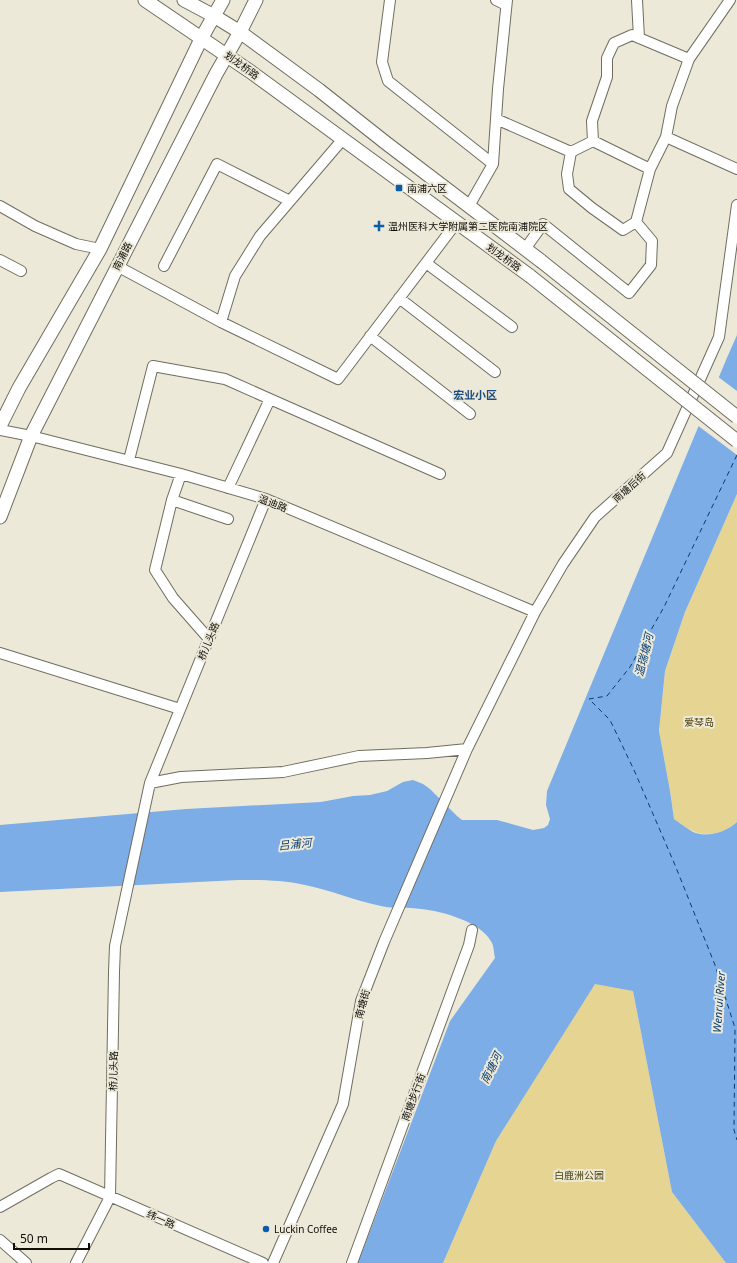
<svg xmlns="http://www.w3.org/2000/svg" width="737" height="1263" viewBox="0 0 737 1263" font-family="'Noto Sans','Noto Sans SC',sans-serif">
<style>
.green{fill:#e6d592}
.water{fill:#7cade6}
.pier{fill:#ede9d9}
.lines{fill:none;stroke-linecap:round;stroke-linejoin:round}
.ferry{stroke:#083d70;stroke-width:1;stroke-dasharray:5 4;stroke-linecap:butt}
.minor-casing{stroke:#706d5f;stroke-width:12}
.major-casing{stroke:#706d5f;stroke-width:15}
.minor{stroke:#fff;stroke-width:10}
.major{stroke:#fff;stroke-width:13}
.major-bridge-casing{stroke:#706d5f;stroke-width:15;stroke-linecap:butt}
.major-bridge{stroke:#fff;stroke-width:13}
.poi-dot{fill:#085eab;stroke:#ede9d9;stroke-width:1.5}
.labels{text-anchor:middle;stroke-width:4;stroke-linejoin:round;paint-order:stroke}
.street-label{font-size:10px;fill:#0f0e08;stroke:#ede9d9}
.poi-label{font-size:10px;fill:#0f0e08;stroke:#ede9d9;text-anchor:start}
.park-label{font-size:10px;fill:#4c3f00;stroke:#ede9d9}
.neighbourhood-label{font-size:11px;font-weight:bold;fill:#1c4b7e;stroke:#ede9d9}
.water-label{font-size:11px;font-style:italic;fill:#083d70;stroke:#ede9d9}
</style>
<rect width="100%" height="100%" fill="#ede9d9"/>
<path class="green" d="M 737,494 L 737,822 C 727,832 706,838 693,831 C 686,828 680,823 674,819 L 670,791 L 659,732 L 665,671 L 685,612 Z
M 595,983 L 633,991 L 672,1192 L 726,1263 L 443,1263 L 496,1141 Z"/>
<path class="water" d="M 737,335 L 737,494 L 685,612 L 665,671 L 659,731 L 670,791 L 674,819 C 680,823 686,828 693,832 C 706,838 727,832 737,822 L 737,1263 L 726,1263 L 672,1192 L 633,991 L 595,984 L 496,1141 L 443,1263 L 358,1263 L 450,1021 L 495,958 C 494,954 494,947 492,943 C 482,922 442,911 421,909 C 408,907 394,909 381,906 C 355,901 331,890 305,885 C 283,880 260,880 238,880 L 0,892 L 0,825 L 186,809 L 321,802 L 353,796 L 370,795 L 387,791 L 403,782 L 413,780 L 423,784 L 430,789 L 457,816 L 462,820 L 497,820 L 533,830 L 544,828 L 548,825 L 550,819 L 546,805 L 547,791 L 726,360 Z"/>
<path class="pier" d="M 717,376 L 737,391 L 737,455 L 697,425 Z"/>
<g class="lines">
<path class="ferry" d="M 737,455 L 664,607 L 630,667 L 607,696 L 589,699 L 610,720 L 634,770 L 675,865 L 715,965 L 735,1028 L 734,1130 L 737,1140"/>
<g class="minor-casing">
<path id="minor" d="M 390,0 L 382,62 L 388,81 L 493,164
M 496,0 L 506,5
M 637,0 L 639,38
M 496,119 L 571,152
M 666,137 L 672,106 L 689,59
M 593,141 L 592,121 L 607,77 L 607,58 L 614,43 L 632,35 L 689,59 L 730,0
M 0,206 L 35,226 L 76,244 L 100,249
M 469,206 L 493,164 L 498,89 L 507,0
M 636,222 L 623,230 L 592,208 L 569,189 L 567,174 L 571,152 L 593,141 L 650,169
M 525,249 L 543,224 L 629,293 L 651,265 L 652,241 L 636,222 L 650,169 L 666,137 L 737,169
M 0,260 L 21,271
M 426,263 L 512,327
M 117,266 L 221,322 L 338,379 L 457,222
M 164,266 L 217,164 L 290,201
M 399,298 L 495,372
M 221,322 L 235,276 L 260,236 L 343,139
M 370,336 L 470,414
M 0,430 L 31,436 L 181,474 L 266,499 L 535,612
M 129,460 L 153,366 L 225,379 L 270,399
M 228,488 L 270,399 L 440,474
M 172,500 L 181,474
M 209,639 L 173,598 L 155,570 L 172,500 L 228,519
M 0,653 L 180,709
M 150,783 L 181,777 L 283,772 L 359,756 L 427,753 L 467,749
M 0,1207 L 51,1178 L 59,1174 L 263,1263
M 0,1240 L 26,1263
M 76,1263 L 110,1197 L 114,972 L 115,946 L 150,783 L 266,499
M 273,1263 L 343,1104 L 361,1001 L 384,942 L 467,749 L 535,612 L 563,564 L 595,517 L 667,453 L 719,337 L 737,205
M 352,1263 L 469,945 L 472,930"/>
</g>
<g class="major-casing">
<path id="major" d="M 145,0 L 251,72 L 530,276
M 184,0 L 214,16 L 240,32 L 319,90 L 386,143 L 541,261
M 0,426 L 19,388 L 100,249 L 202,37 L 223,0
M 0,517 L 31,436 L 216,74 L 240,32 L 256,0"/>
</g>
<use href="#minor" class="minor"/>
<use href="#major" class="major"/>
<g class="major-bridge-casing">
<path id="major-bridge" d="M 541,261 L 737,417
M 530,276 L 737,441"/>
</g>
<use href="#major-bridge" class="major-bridge"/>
</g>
<g class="poi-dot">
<rect x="395" y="184" width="8" height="8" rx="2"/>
<path d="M377 220h4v4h4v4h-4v4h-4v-4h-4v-4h4z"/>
<circle cx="266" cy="1229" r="4"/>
</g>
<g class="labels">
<g class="street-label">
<text transform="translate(242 65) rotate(36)" y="4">划龙桥路</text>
<text transform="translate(122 256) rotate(-63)" y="4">南浦路</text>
<text transform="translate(504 257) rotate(36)" y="4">划龙桥路</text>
<text transform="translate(629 487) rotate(-42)" y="4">南塘后街</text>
<text transform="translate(273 503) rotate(21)" y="4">温迪路</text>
<text transform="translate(208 641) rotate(-68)" y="4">桥儿头路</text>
<text transform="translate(362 1004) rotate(-75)" y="4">南塘街</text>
<text transform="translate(113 1071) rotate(-89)" y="4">桥儿头路</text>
<text transform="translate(413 1097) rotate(-70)" y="4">南塘步行街</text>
<text transform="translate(161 1219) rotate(24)" y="4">纬一路</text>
</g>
<g class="poi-label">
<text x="407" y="192">南浦六区</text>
<text x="388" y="230">温州医科大学附属第二医院南浦院区</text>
<text x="274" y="1233">Luckin Coffee</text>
</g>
<g class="park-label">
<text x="699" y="726">爱琴岛</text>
<text x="579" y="1179">白鹿洲公园</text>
</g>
<g class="neighbourhood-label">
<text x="475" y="399">宏业小区</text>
</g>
<g class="water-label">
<text transform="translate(644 655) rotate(-76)" y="4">温瑞塘河</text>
<text transform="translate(295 844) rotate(-6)" y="4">吕浦河</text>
<text transform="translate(719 1002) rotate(-86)" y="4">Wenrui River</text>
<text transform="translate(491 1068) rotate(-64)" y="4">南塘河</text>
</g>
</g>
<path d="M14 1243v6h75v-6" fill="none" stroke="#0f0e08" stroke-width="2"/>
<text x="20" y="1243" font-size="12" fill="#0f0e08" stroke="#ede9d9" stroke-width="3" paint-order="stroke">50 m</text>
</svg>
